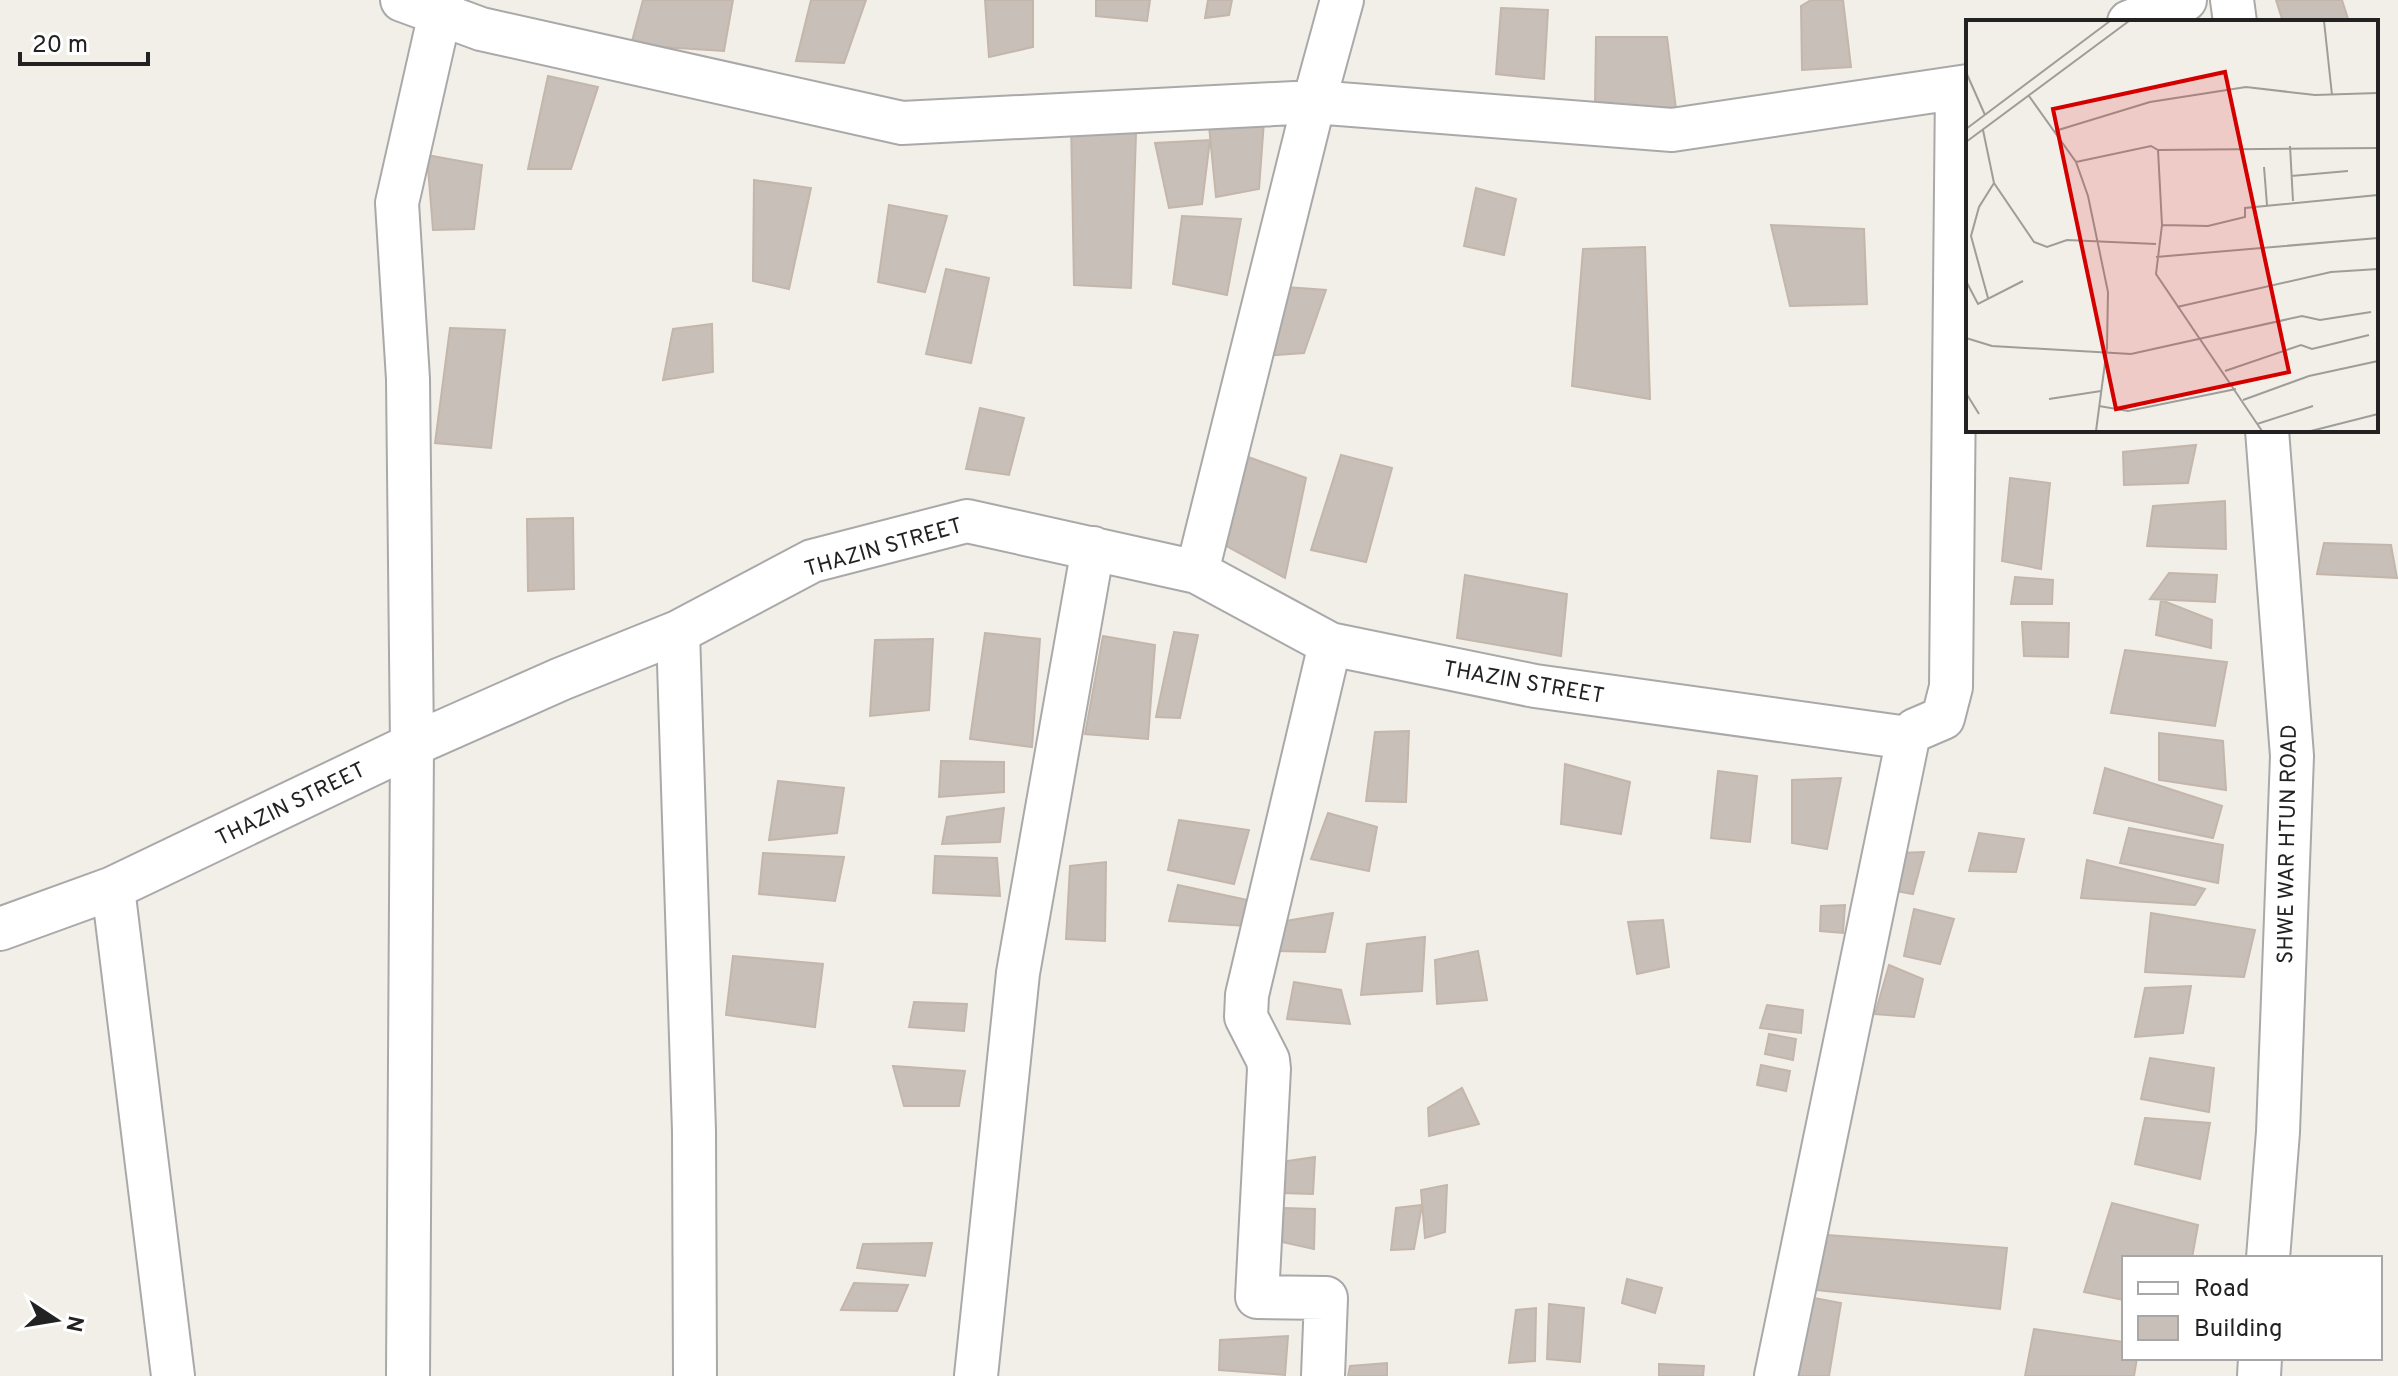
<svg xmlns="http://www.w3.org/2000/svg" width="2398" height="1376" viewBox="0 0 2398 1376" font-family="Overpass,sans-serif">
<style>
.building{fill:#c7bfb8;stroke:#c4b6ab;stroke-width:2}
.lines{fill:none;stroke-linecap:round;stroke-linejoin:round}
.street-casing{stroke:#a9a9a9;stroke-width:46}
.street{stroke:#fff;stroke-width:42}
.labels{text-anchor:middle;stroke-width:7;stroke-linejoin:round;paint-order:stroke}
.street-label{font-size:22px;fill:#222;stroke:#fff}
.inset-road{fill:none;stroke:#9f9d99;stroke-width:2}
.view{fill:#d40000;fill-opacity:0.15;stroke:#d40000;stroke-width:4}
.inset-edge{fill:none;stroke:#222;stroke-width:4}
</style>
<rect width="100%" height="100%" fill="#f2efe9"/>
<path class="building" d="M 643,0 L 733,0 L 724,51 L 631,45 Z
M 811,0 L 866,0 L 844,63 L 796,61 Z
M 985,0 L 1033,0 L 1033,47 L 989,57 Z
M 1096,0 L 1150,0 L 1147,21 L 1096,16 Z
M 1208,0 L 1232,0 L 1229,15 L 1205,18 Z
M 1811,0 L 1843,0 L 1851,67 L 1802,70 L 1801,6 Z
M 2276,0 L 2342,0 L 2349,22 L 2283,22 Z
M 1501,8 L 1548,10 L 1544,79 L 1496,74 Z
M 1596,37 L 1667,37 L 1676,109 L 1595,104 Z
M 548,76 L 598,87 L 571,169 L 528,169 Z
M 1071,121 L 1136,133 L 1131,288 L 1074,285 Z
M 1264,121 L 1259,189 L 1216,197 L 1209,126 Z
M 1210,140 L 1202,204 L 1169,208 L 1155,143 Z
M 427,155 L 482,165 L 474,229 L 433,230 Z
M 754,180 L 811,188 L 789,289 L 753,281 Z
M 1476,188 L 1516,199 L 1504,255 L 1464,246 Z
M 889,205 L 947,216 L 925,292 L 878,282 Z
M 1182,216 L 1241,219 L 1227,295 L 1173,284 Z
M 1771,225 L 1864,229 L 1867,304 L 1790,306 Z
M 1645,247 L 1650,399 L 1572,386 L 1583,249 Z
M 946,269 L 989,278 L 971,363 L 926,354 Z
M 1272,286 L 1326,290 L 1304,353 L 1263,356 Z
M 712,324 L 713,372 L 663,380 L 673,329 Z
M 450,328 L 505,330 L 491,448 L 435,443 Z
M 980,408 L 1024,418 L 1009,475 L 966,469 Z
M 2196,445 L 2188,483 L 2124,485 L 2123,452 Z
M 1240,454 L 1306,478 L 1285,578 L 1219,542 Z
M 1341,455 L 1392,468 L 1366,562 L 1311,550 Z
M 2010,478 L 2050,483 L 2041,569 L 2002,561 Z
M 2225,501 L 2226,549 L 2147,546 L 2153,506 Z
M 573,518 L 574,589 L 528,591 L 527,519 Z
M 2324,543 L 2391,545 L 2397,578 L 2317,574 Z
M 2169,573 L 2217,575 L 2215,602 L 2150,599 Z
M 1465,575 L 1567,594 L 1561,656 L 1457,638 Z
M 2015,577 L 2053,580 L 2052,604 L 2011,604 Z
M 2161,600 L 2212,620 L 2211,648 L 2156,635 Z
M 2022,622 L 2069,623 L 2068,657 L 2024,656 Z
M 1174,632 L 1198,635 L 1180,718 L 1156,717 Z
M 985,633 L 1040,639 L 1032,747 L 970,739 Z
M 1103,636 L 1155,645 L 1148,739 L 1085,734 Z
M 933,639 L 929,710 L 870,716 L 875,640 Z
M 2125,650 L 2227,662 L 2215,726 L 2111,713 Z
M 1409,731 L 1406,802 L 1366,801 L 1375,732 Z
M 2159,733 L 2223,741 L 2226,790 L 2159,780 Z
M 941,761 L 1004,762 L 1004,792 L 939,797 Z
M 1565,764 L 1630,782 L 1621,834 L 1561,824 Z
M 2105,768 L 2222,806 L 2213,838 L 2094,813 Z
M 1718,771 L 1757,776 L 1750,842 L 1711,838 Z
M 1841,778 L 1827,849 L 1792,843 L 1792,780 Z
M 778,781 L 844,788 L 837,833 L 769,840 Z
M 1004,808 L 1000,842 L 942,844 L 947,817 Z
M 1328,813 L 1377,827 L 1369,871 L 1311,859 Z
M 1179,820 L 1249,830 L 1234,884 L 1168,870 Z
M 2129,828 L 2223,845 L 2218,883 L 2120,863 Z
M 1979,833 L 2024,839 L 2016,872 L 1969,871 Z
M 1924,852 L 1913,894 L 1890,890 L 1896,853 Z
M 763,853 L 844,857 L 835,901 L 759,894 Z
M 935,856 L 997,858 L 1000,896 L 933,893 Z
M 2087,860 L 2205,889 L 2195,905 L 2081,898 Z
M 1106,862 L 1105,941 L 1066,939 L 1070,866 Z
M 1178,885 L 1252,901 L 1247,926 L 1169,921 Z
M 1845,905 L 1843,933 L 1820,931 L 1821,906 Z
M 1914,909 L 1954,919 L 1940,964 L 1904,956 Z
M 1333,913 L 1325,952 L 1275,951 L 1286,921 Z
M 2151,913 L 2255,930 L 2244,977 L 2145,972 Z
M 1663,920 L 1669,967 L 1637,974 L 1628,922 Z
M 1425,937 L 1422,991 L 1361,995 L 1367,944 Z
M 1478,951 L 1487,1000 L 1437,1004 L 1435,960 Z
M 733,956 L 823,964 L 815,1027 L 726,1015 Z
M 1889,965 L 1923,979 L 1914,1017 L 1875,1014 Z
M 1294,982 L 1341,990 L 1350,1024 L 1287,1019 Z
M 2191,986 L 2183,1033 L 2135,1037 L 2145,988 Z
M 914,1002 L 967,1004 L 964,1031 L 909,1027 Z
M 1767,1005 L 1803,1010 L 1801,1033 L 1760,1028 Z
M 1769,1034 L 1796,1039 L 1793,1060 L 1765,1054 Z
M 2150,1058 L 2214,1068 L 2209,1112 L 2141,1099 Z
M 1761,1065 L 1790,1071 L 1786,1091 L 1757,1085 Z
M 893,1066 L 965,1071 L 959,1106 L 904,1106 Z
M 1462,1088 L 1479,1124 L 1429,1136 L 1428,1108 Z
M 2145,1118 L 2210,1123 L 2200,1179 L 2135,1164 Z
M 1315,1157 L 1313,1194 L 1281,1193 L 1280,1162 Z
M 1447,1185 L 1445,1232 L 1425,1238 L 1421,1190 Z
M 2112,1203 L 2198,1225 L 2192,1258 L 2124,1258 L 2124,1300 L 2084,1292 Z
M 1422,1205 L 1414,1249 L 1391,1250 L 1396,1208 Z
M 1284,1208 L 1315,1209 L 1314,1249 L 1282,1242 Z
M 1813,1234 L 2007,1248 L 2000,1309 L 1807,1289 Z
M 932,1243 L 925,1276 L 857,1268 L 863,1244 Z
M 1627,1279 L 1662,1288 L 1655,1313 L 1622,1303 Z
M 854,1283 L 908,1285 L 897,1311 L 841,1310 Z
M 1798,1295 L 1841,1303 L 1829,1376 L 1786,1376 Z
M 1549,1304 L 1584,1308 L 1580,1362 L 1547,1359 Z
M 1536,1308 L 1535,1361 L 1509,1363 L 1516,1310 Z
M 2034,1329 L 2124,1342 L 2124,1358 L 2137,1358 L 2134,1376 L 2025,1376 Z
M 1288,1336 L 1285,1375 L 1219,1370 L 1220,1340 Z
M 1387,1363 L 1387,1376 L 1348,1376 L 1350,1366 Z
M 1659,1364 L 1704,1366 L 1703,1376 L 1659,1376 Z"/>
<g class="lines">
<g class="street-casing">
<path id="street" d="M 402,0 L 481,29 L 902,123 L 1314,102 L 1672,130 L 1968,86
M 2232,0 L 2235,22
M 2129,22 L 2185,0
M 2267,430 L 2292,756 L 2278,1132 L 2268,1258
M 1197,572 L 1314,102 L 1342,0
M 678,632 L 694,1131 L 695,1376
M 113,888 L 173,1376
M 0,929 L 113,888 L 412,745 L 561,679 L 678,632 L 812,561 L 967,521 L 1197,572 L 1330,644 L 1535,686 L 1908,738
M 408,1376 L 412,745 L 408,379 L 397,203 L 443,0
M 976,1376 L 1018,973 L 1093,548
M 1323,1376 L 1326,1298 L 1257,1297 L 1269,1069 L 1268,1060 L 1246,1017 L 1247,995 L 1330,644
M 1776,1376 L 1908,738 L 1915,730 L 1943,718 L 1951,687 L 1957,89
M 2259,1376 L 2260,1358"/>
</g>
<use href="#street" class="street"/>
</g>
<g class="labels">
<g class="street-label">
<text transform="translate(883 546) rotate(-16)" y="8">THAZIN STREET</text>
<text transform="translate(1524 681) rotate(10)" y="8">THAZIN STREET</text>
<text transform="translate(290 803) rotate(-26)" y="8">THAZIN STREET</text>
<text transform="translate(2286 844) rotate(-89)" y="8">SHWE WAR HTUN ROAD</text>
</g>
</g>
<g transform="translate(1966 20)">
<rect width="412" height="412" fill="#f2efe9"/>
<path class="inset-road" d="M 358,1 L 366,75M 0,52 L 19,95M 63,76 L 110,142 L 122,176 L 142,272 L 141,328 L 130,411M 0,109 L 144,1M 17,110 L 28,163 L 68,222 L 81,227 L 101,220 L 190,224M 89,111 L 184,82 L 280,67 L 349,75 L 412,73M 0,122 L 163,1M 324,126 L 327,181M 192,130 L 196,205 L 190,254 L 296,411M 110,142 L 185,126 L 192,130 L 412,128M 298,147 L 301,185M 325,156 L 382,151M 196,205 L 242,206 L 279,197 L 279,188 L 412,175M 190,237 L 412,218M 0,261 L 12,284 L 57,261M 22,278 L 5,216 L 13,187 L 28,163M 211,287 L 365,252 L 412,249M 0,318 L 26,326 L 165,334 L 336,296 L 354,300 L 405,292M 259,351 L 335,325 L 346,329 L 403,315M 0,373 L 13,394M 83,379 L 135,371M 277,380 L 343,356 L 412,341M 133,386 L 162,391 L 270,369M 291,404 L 347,386M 345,411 L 412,394"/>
<path class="view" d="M 259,52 L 323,352 L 150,389 L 87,89 Z"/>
<rect width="412" height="412" class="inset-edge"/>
</g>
<rect x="2122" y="1256" width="260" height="104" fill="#ffffff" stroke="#a7a7a7" stroke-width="2"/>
<rect x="2138" y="1282" width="40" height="12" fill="#ffffff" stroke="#a7a7a7" stroke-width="2"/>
<text x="2194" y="1296" font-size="24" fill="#222222">Road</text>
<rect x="2138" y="1316" width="40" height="24" fill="#c7bfb8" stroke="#a7a7a7" stroke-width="2"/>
<text x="2194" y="1336" font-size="24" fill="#222222">Building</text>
<g transform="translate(56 1320) rotate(102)" stroke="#ffffff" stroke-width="6" paint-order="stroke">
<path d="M0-6L14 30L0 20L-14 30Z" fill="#222222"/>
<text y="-12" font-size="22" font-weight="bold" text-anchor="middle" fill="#222222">N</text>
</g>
<path d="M20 52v12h128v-12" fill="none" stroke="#222222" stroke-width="4"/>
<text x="32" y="52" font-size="24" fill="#222222" stroke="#ffffff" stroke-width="6" paint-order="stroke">20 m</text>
</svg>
